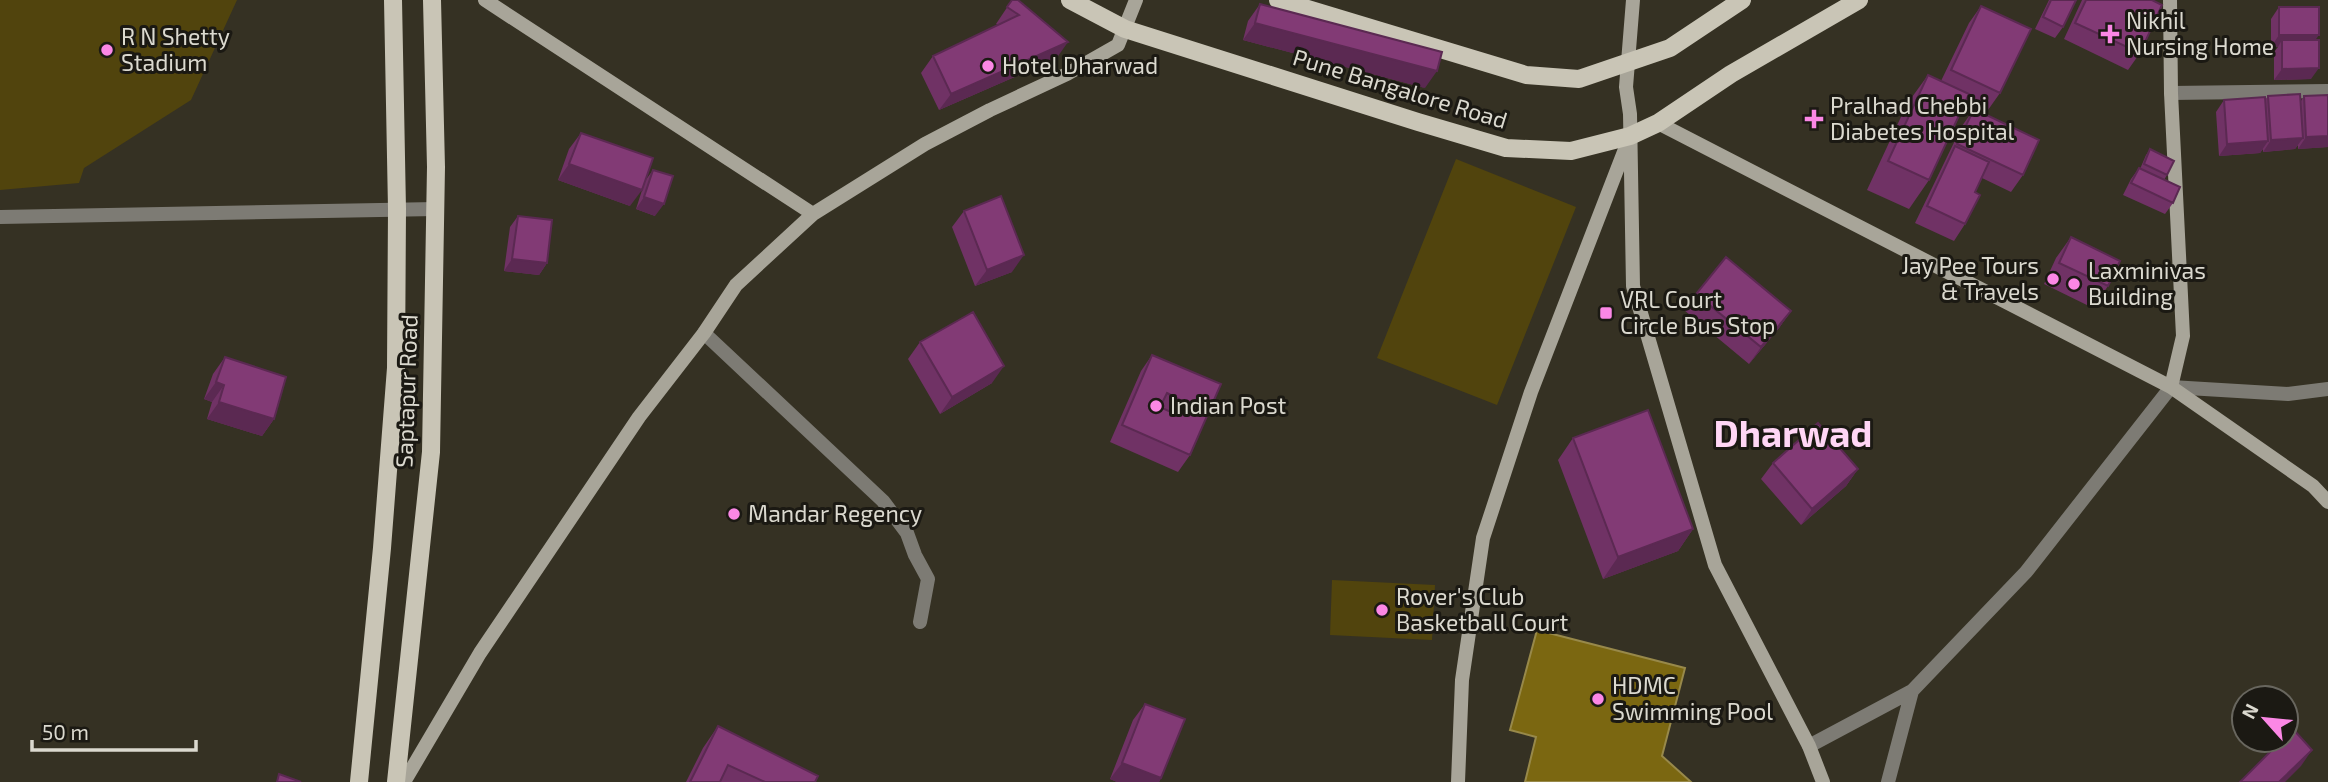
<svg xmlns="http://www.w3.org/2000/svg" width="2328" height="782" viewBox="0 0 2328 782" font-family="'Exo 2',sans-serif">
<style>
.green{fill:#51440d}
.water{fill:#7b6711;stroke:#98894a;stroke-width:2}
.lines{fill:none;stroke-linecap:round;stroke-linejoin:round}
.street{stroke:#7d7b74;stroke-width:14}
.secondary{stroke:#a8a599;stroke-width:14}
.primary{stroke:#c9c5b6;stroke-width:18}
.wall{fill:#703265}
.shaded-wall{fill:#5b2952}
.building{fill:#823a75;stroke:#5b2952;stroke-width:2;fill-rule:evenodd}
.poi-dot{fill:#fb87e5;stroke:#1b1913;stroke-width:2.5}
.labels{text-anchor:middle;stroke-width:6;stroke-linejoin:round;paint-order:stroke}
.poi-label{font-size:23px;fill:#dbd9cf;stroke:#1b1913;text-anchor:start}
.street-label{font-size:23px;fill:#dbd9cf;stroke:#1b1913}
.town-label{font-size:37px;font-weight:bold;fill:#ffd6f5;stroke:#1b1913}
</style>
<rect width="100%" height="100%" fill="#353123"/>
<path class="green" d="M 0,0 L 237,0 L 191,100 L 84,168 L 79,183 L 0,190 Z
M 1456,159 L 1576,207 L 1497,405 L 1377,358 Z
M 1332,580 L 1435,585 L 1432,640 L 1330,635 Z"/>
<path class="water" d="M 1537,630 L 1685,668 L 1662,756 L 1691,782 L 1525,782 L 1536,737 L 1510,730 Z"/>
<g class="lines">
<path class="street" d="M 2171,93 L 2328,91
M 0,217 L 436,209
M 704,333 L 883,501 L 907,533 L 915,555 L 928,579 L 920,622
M 1809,746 L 1912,691
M 1888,782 L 1912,691 L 2026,572 L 2171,387 L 2288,394 L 2328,389"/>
<path class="secondary" d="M 485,0 L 813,214
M 1633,0 L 1626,87 L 1630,114 L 1633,286 L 1715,565 L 1809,746 L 1823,782
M 2170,0 L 2171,93 L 2183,336 L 2171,387
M 1658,123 L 2171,387 L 2313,486 L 2328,502
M 404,782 L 480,653 L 639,417 L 704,333 L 736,285 L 813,214 L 925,144 L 990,110 L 1067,74 L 1118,45 L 1136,0
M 1458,782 L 1462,680 L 1483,538 L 1531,392 L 1627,144"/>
<path class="primary" d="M 1070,0 L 1125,29 L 1418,122 L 1506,148 L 1571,151 L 1630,136 L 1658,123 L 1731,74 L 1859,0
M 1278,0 L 1526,75 L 1579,79 L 1670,48 L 1742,0
M 359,782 L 382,548 L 396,368 L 397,209 L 393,0
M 396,782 L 431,452 L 436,167 L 432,0"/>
</g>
<path class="wall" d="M 1012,0 L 1056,59 L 939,110 L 921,73 L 933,56 L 998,25 L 996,24 Z
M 2049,0 L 2076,0 L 2063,27 L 2055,38 L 2035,29 Z
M 2082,0 L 2152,0 L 2140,53 L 2128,70 L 2064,39 Z
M 1260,4 L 1425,88 L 1243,40 L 1248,21 Z
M 1981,6 L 2000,93 L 1988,110 L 1967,100 L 1929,180 L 1909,209 L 1867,190 L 1907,104 L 1928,75 L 1941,81 L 1969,23 Z
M 2279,7 L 2316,40 L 2311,79 L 2274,80 L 2274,52 L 2278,47 L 2271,47 L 2271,19 Z
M 2268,96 L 2301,101 L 2304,96 L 2328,147 L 2298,149 L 2298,145 L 2295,149 L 2263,152 L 2263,149 L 2260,153 L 2219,156 L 2216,112 L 2224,100 L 2265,100 Z
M 1974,109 L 2023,175 L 2011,192 L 1982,178 L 1975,192 L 1965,224 L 1954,241 L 1915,223 L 1962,126 Z
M 581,133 L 630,206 L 558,180 L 569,149 Z
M 2150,149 L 2167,175 L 2164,180 L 2173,203 L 2165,214 L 2123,195 L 2131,179 L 2139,168 L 2140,169 L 2146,155 Z
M 653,170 L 655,216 L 636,209 L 645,181 Z
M 964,211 L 1012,272 L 975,286 L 952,227 Z
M 518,216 L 547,263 L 539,275 L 504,271 L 510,227 Z
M 2071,237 L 2108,286 L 2093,308 L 2044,284 L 2056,258 Z
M 1696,294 L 1791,311 L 1779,328 L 1749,364 L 1684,310 Z
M 920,342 L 992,383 L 940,414 L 908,359 Z
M 1152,355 L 1221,384 L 1190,455 L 1178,472 L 1110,442 L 1141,371 Z
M 225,357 L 274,419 L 262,436 L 207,419 L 212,402 L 204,399 L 213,374 Z
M 1573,438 L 1693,529 L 1678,551 L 1603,579 L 1558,460 Z
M 1773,463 L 1858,469 L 1846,486 L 1801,525 L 1761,479 Z
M 1145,704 L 1161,778 L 1159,782 L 1117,782 L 1110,779 L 1133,720 Z
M 718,726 L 815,782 L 686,782 L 703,748 Z"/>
<path class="shaded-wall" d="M 1255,23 L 1437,71 L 1425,88 L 1243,40 Z
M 2279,35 L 2319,35 L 2311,46 L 2282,40 L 2278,47 L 2271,47 Z
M 1068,42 L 1056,59 L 939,110 L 951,94 Z
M 2319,68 L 2311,79 L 2274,80 L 2282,69 Z
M 2328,136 L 2328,147 L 2298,149 L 2306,137 Z
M 2303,138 L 2295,149 L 2263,152 L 2271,140 Z
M 2268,141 L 2260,153 L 2219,156 L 2227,144 Z
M 569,164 L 642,190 L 630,206 L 558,180 Z
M 644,197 L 664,204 L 655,216 L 636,209 Z
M 1024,255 L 1012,272 L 975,286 L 987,270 Z
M 512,259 L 547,263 L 539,275 L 504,271 Z
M 1791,311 L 1779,328 L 1749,364 L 1761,347 Z
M 1004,366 L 992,383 L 940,414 L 952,397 Z
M 216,382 L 224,385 L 212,402 L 204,399 Z
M 219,402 L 274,419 L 262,436 L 207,419 Z
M 1858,469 L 1846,486 L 1801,525 L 1812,509 Z
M 1693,529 L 1678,551 L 1603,579 L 1618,557 Z
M 2312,750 L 2301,766 L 2285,782 L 2279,782 Z
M 1122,763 L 1161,778 L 1159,782 L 1117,782 L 1110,779 Z"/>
<path class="building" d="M 1012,0 L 1018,0 L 1068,42 L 951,94 L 933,56 L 1019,15 L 1007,7 Z
M 2051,0 L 2076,0 L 2063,27 L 2043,17 Z
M 2086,0 L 2152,0 L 2162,5 L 2140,53 L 2075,23 Z
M 1260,4 L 1442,52 L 1437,71 L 1255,23 Z
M 1981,6 L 2031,29 L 2000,93 L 1951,70 Z
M 2279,7 L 2319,7 L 2319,35 L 2279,35 Z
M 2282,40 L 2319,40 L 2319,68 L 2282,69 Z
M 1928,75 L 1969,94 L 1929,180 L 1888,161 Z
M 2300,94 L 2303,138 L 2271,140 L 2268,96 Z
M 2328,95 L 2328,136 L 2306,137 L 2304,96 Z
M 2265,97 L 2268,141 L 2227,144 L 2224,100 Z
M 1974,109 L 2039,140 L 2023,175 L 1957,144 Z
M 581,133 L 653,158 L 642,190 L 569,164 Z
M 1955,146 L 1989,162 L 1975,192 L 1980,195 L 1965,224 L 1927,206 Z
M 2150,149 L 2174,161 L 2167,175 L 2144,164 Z
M 2139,168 L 2180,187 L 2173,203 L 2131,183 Z
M 653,170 L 673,176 L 664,204 L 644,197 Z
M 1001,196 L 1024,255 L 987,270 L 964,211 Z
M 518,216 L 552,220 L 547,263 L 512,259 Z
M 2071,237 L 2120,261 L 2108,286 L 2059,263 Z
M 1726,257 L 1791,311 L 1761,347 L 1696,294 Z
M 973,312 L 1004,366 L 952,397 L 920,342 Z
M 1152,355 L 1221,384 L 1190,455 L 1122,425 ZM 1167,393 L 1182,401 L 1175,414 L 1160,407 Z
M 225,357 L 286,377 L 274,419 L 219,402 L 224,385 L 216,382 Z
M 1648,410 L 1693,529 L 1618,557 L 1573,438 Z
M 1818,423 L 1858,469 L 1812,509 L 1773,463 Z
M 1145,704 L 1185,719 L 1161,778 L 1122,763 Z
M 718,726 L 818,776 L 815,782 L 765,782 L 728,765 L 720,782 L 690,782 Z
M 2293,729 L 2312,750 L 2279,782 L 2240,782 L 2282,740 L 2286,740 L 2286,736 Z
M 279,774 L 301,782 L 277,782 Z"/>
<g class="poi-dot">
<path d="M2106.5 23.5h7v7h7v7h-7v7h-7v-7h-7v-7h7z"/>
<circle cx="107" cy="50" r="7"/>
<circle cx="988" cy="66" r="7"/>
<path d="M1810.5 108.5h7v7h7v7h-7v7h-7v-7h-7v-7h7z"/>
<circle cx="2053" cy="279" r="7"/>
<circle cx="2074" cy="284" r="7"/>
<rect x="1599" y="306" width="14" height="14" rx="3.5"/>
<circle cx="1156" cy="406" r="7"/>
<circle cx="734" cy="514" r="7"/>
<circle cx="1382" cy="610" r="7"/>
<circle cx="1598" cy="699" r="7"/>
</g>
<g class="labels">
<g class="poi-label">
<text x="2126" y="29">Nikhil<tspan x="2126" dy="26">Nursing Home</tspan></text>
<text x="121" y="45">R N Shetty<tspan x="121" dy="26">Stadium</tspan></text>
<text x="1002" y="74">Hotel Dharwad</text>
<text x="1830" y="114">Pralhad Chebbi<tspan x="1830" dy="26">Diabetes Hospital</tspan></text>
<text x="2039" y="274" text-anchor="end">Jay Pee Tours<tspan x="2039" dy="26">&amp; Travels</tspan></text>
<text x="2088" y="279">Laxminivas<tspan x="2088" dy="26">Building</tspan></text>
<text x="1620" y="308">VRL Court<tspan x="1620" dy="26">Circle Bus Stop</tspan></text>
<text x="1170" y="414">Indian Post</text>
<text x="748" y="522">Mandar Regency</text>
<text x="1396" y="605">Rover's Club<tspan x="1396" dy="26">Basketball Court</tspan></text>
<text x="1612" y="694">HDMC<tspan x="1612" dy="26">Swimming Pool</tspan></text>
</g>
<g class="street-label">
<text transform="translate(1400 89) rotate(17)" y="8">Pune Bangalore Road</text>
<text transform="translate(407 391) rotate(-88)" y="8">Saptapur Road</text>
</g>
<g class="town-label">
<text x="1793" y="447">Dharwad</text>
</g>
</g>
<g transform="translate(2265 719) rotate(297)"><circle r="33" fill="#1b1913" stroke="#68665e" stroke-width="2"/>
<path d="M0-5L12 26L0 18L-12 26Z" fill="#fb87e5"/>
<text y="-10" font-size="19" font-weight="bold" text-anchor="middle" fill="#dbd9cf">N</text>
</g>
<path d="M32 740v10h164v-10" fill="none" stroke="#dbd9cf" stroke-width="3.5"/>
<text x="42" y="740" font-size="21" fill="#dbd9cf" stroke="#1b1913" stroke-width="5" paint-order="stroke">50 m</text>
</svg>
